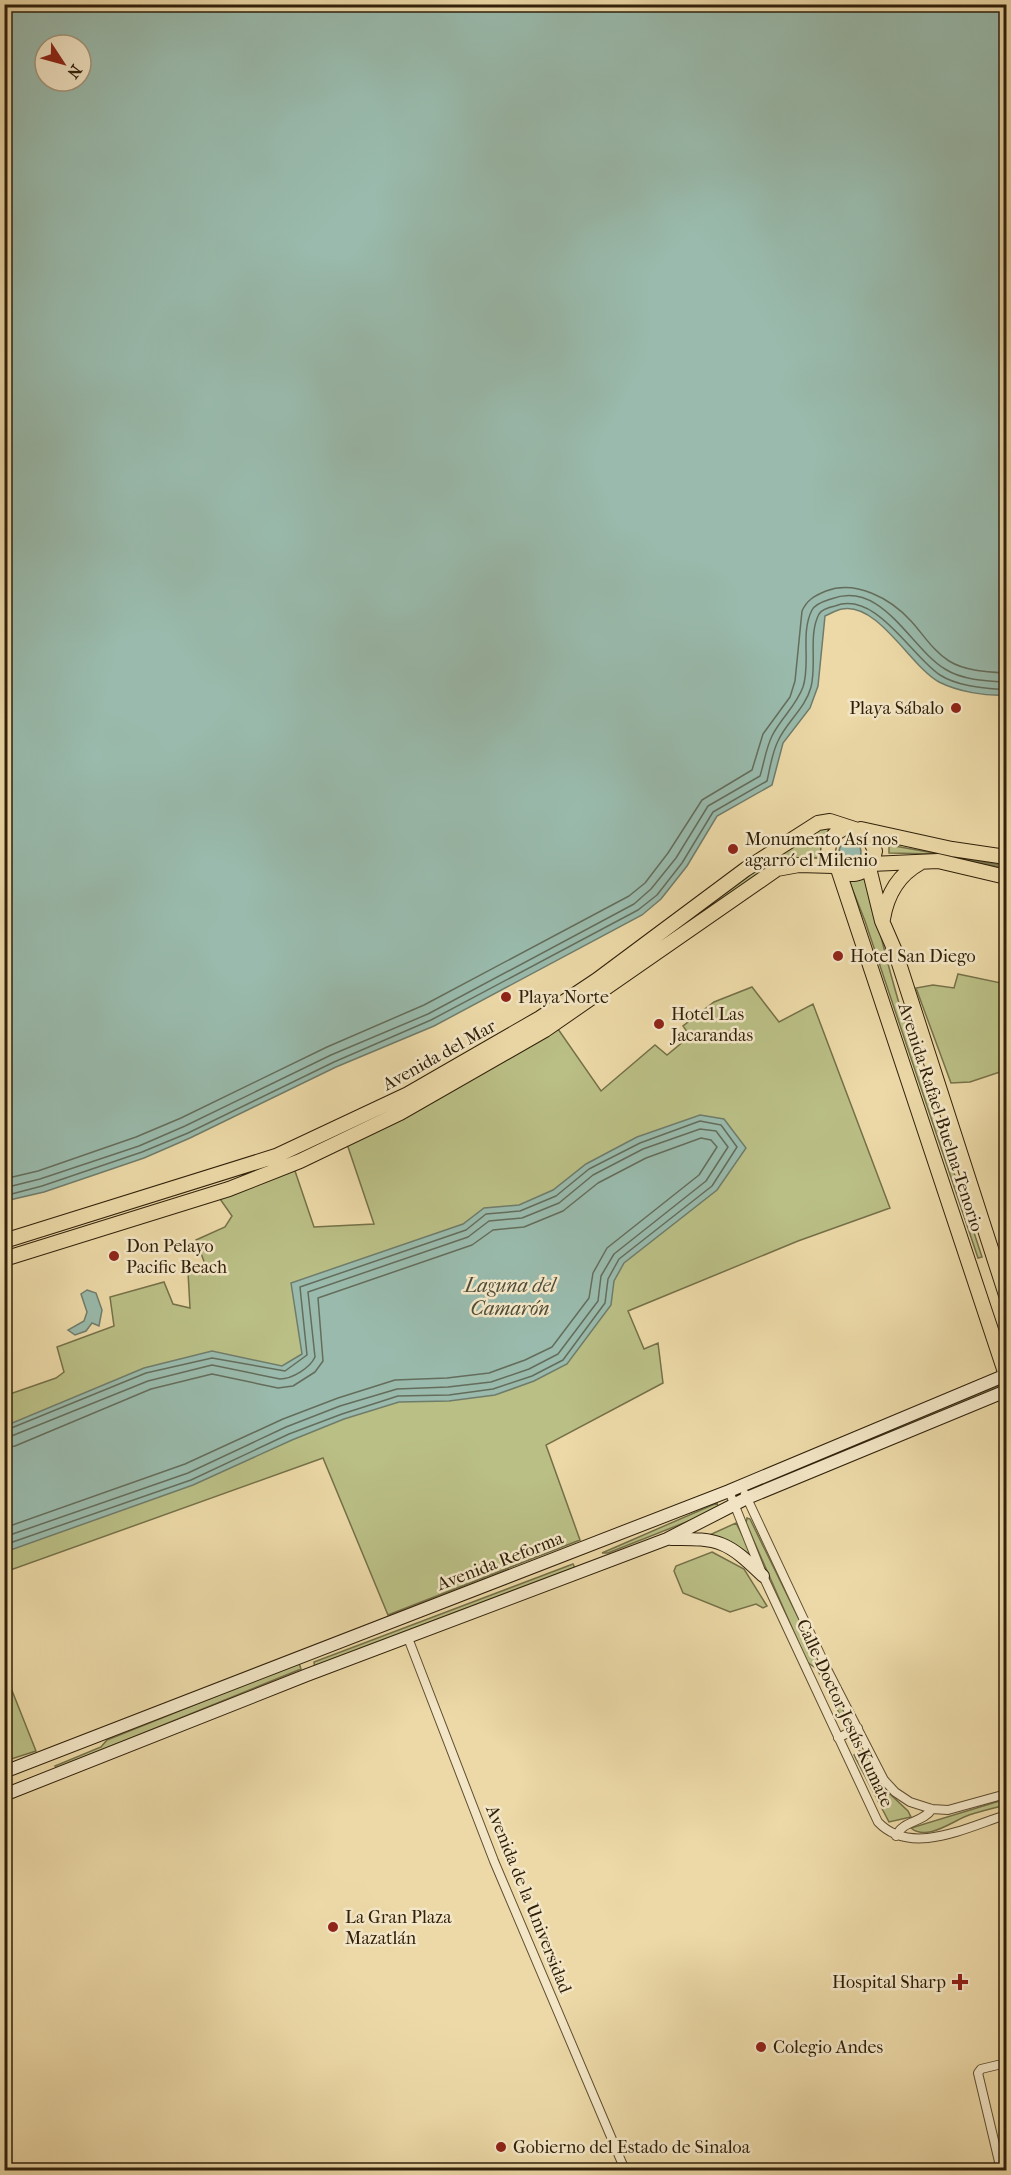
<svg xmlns="http://www.w3.org/2000/svg" width="1011" height="2175" viewBox="0 0 1011 2175" font-family="'IM FELL French Canon',serif">
<style>
.green{fill:#babf85;stroke:#757048;stroke-width:1.5}
.water{fill:#99baac;stroke:#6f7c6b;stroke-width:1.5;fill-rule:evenodd}
.lines{fill:none;stroke-linecap:round;stroke-linejoin:round}
.shore{stroke:#646d5b;stroke-width:1.5}
.minor-casing{stroke:#5f4e31;stroke-width:10}
.secondary-casing{stroke:#30200a;stroke-width:14}
.primary-casing{stroke:#30200a;stroke-width:16}
.minor{stroke:#f3e6c6;stroke-width:8}
.secondary{stroke:#f3e6c6;stroke-width:12}
.primary{stroke:#ecd9a7;stroke-width:14}
.poi-dot{fill:#8f2418;stroke:#f3e6c6;stroke-width:2}
.labels{text-anchor:middle;stroke-width:5;stroke-linejoin:round;paint-order:stroke}
.poi-label{font-size:18px;fill:#30200a;stroke:#f3e6c6;text-anchor:start}
.street-label{font-size:18px;fill:#30200a;stroke:#f3e6c6}
.water-label{font-size:20px;font-style:italic;fill:#504e3b;stroke:#f3e6c6}
</style>
<rect width="100%" height="100%" fill="#ecd9a7"/>
<filter id="stains"><feTurbulence type="fractalNoise" baseFrequency=".00333" numOctaves="4"/><feColorMatrix values="0 0 0 0 .2 0 0 0 0 .09 0 0 0 0 .02 0 0 0 .5 -.17"/></filter>
<radialGradient id="worn" r=".72"><stop offset=".6" stop-color="#630" stop-opacity="0"/><stop offset="1" stop-color="#630" stop-opacity=".3"/></radialGradient>
<path class="green" d="M 833,825 L 820,859 L 789,861 L 690,924 L 682,924 L 737,881 L 818,828 Z
M 889,845 L 1006,866 L 1006,868 L 936,854 L 889,853 Z
M 867,873 C 892,1004 941,1130 982,1257 L 978,1258 L 865,921 L 848,878 Z
M 958,974 L 1006,984 L 1006,1070 L 970,1082 L 951,1083 L 916,988 L 933,985 L 954,988 Z
M 752,987 L 779,1022 L 813,1004 L 890,1208 L 798,1241 L 628,1311 L 644,1349 L 658,1343 L 663,1383 L 546,1445 L 580,1540 L 388,1615 L 323,1458 L 5,1572 L 4,1396 L 56,1378 L 64,1372 L 57,1347 L 114,1326 L 110,1297 L 164,1282 L 173,1304 L 190,1308 L 188,1272 L 205,1264 L 196,1240 L 225,1227 L 232,1216 L 218,1196 L 294,1168 L 314,1227 L 374,1224 L 347,1144 L 558,1029 L 601,1091 L 655,1045 L 667,1055 L 690,1036 L 683,1026 L 714,1002 Z
M 1005,1383 L 1006,1387 L 761,1487 L 762,1484 Z
M 717,1503 L 719,1509 L 608,1553 L 602,1553 Z
M 747,1518 L 750,1519 L 851,1726 L 846,1727 L 817,1669 L 807,1662 L 746,1523 Z
M 736,1523 L 753,1556 L 723,1541 L 705,1537 Z
M 712,1552 L 744,1569 L 767,1606 L 763,1608 L 756,1604 L 730,1612 L 683,1593 L 674,1571 L 676,1566 Z
M 573,1564 L 576,1570 L 315,1669 L 314,1662 Z
M 299,1663 L 301,1669 L 57,1768 L 55,1766 L 101,1747 L 107,1740 Z
M 5,1673 L 36,1751 L 5,1761 L 4,1761 Z
M 859,1751 L 867,1753 L 889,1793 L 908,1811 L 911,1817 L 889,1822 L 854,1755 Z
M 1006,1799 L 1006,1805 C 994,1808 981,1811 969,1815 C 954,1820 927,1842 911,1828 Z"/>
<path class="water" d="M 5,4 L 1006,5 L 1006,695 C 985,696 959,692 939,682 C 911,667 878,602 842,609 C 836,610 830,614 825,616 L 818,686 L 810,708 L 783,743 L 772,785 L 717,816 L 687,866 L 661,899 L 642,915 L 434,1026 L 336,1067 L 190,1138 L 144,1158 L 44,1192 L 5,1201 ZM 45,45 L 81,45 L 81,81 L 45,81 Z
M839 852a11 11 0 1 1 22 0a11 11 0 1 1-22 0Z
M 700,1115 L 724,1119 L 746,1148 L 717,1190 L 624,1263 L 614,1281 L 611,1305 L 567,1364 L 534,1381 L 495,1395 L 449,1401 L 399,1402 L 344,1419 L 292,1440 L 193,1485 L 5,1552 L 5,1426 L 144,1368 L 212,1351 L 282,1366 L 302,1354 L 291,1283 L 463,1224 L 484,1208 L 519,1205 L 553,1190 L 586,1164 L 637,1137 Z
M 87,1290 L 96,1293 L 102,1310 L 99,1326 L 92,1323 L 86,1331 L 75,1335 L 68,1330 L 84,1321 L 87,1312 L 81,1294 Z"/>
<g class="lines">
<path class="shore" d="M 4,1179 L 38,1171 L 136,1137 L 181,1118 L 327,1047 L 424,1005 L 629,896 L 645,883 L 668,853 L 702,800 L 752,770 L 763,734 L 790,697 L 795,681 L 802,611 C 807,600 814,596 826,591 C 856,580 890,598 911,621 C 923,634 933,651 949,661 C 965,671 988,672 1006,673
M 4,1188 L 40,1179 L 139,1146 L 185,1126 L 331,1055 L 428,1014 L 634,904 L 651,889 L 676,858 L 708,806 L 760,776 C 764,763 766,748 772,736 C 781,718 796,706 803,687 C 811,663 800,633 812,610 C 816,603 825,601 831,599 C 882,579 910,648 945,669 C 962,680 986,681 1006,682
M 4,1196 L 42,1186 L 142,1152 L 188,1133 L 334,1062 L 431,1020 L 638,910 L 657,895 L 682,863 L 713,812 L 767,781 C 770,768 772,753 778,741 C 787,721 805,709 811,687 C 817,664 808,635 819,614 C 822,609 830,607 835,606 C 876,590 911,656 940,675 C 959,687 985,688 1006,690
M 4,1431 L 146,1373 L 212,1358 L 285,1371 L 307,1355 L 300,1287 L 466,1230 L 486,1214 L 520,1211 L 556,1196 L 589,1169 L 640,1143 L 700,1121 L 721,1125 L 737,1147 L 712,1186 L 619,1259 L 608,1279 L 605,1303 L 563,1360 L 532,1376 L 493,1389 L 449,1395 L 398,1396 L 342,1414 L 289,1434 L 191,1480 L 4,1545
M 4,1439 L 148,1381 L 212,1365 L 280,1379 C 292,1379 310,1368 315,1357 L 308,1292 L 468,1237 L 489,1221 L 522,1218 L 559,1203 L 593,1175 L 643,1149 L 700,1129 L 716,1131 L 728,1147 L 706,1181 L 614,1254 L 601,1276 L 598,1301 L 558,1354 L 529,1369 L 491,1382 L 448,1387 L 397,1389 L 340,1406 L 286,1427 L 188,1473 L 4,1537
M 4,1448 L 15,1446 L 151,1389 L 212,1374 L 278,1388 L 293,1386 L 315,1372 L 323,1361 L 318,1298 L 472,1245 L 493,1230 L 524,1227 L 563,1211 L 598,1183 L 646,1158 L 701,1138 L 711,1140 L 717,1147 L 699,1175 L 607,1248 L 593,1273 L 589,1298 L 552,1347 L 525,1360 L 489,1373 L 447,1378 L 395,1380 L 338,1398 L 283,1419 L 185,1464 L 4,1528"/>
<g class="minor-casing">
<path id="minor" d="M 729,1491 L 763,1576 L 878,1822 C 911,1857 967,1827 1006,1815
M 745,1494 L 828,1671 L 884,1780 L 895,1792 L 910,1802 L 932,1809 L 948,1810 L 1006,1794
M 408,1638 L 494,1861 L 625,2170
M 838,1738 L 858,1728
M 896,1836 C 903,1820 923,1823 932,1809
M 1001,2170 L 978,2073 L 981,2069 L 1006,2063"/>
</g>
<g class="secondary-casing">
<path id="secondary" d="M 671,1539 C 720,1538 728,1542 763,1576
M 4,1772 L 729,1491 L 1006,1375
M 4,1795 L 307,1675 L 667,1539 L 747,1498 L 1006,1391"/>
</g>
<g class="primary-casing">
<path id="primary" d="M 861,829 L 952,849 L 1006,857
M 871,864 L 938,861 L 1006,877
M 869,868 L 882,921 L 895,951 L 1006,1295
M 839,872 L 1006,1375
M 883,919 C 887,895 898,875 920,863
M 4,1241 L 276,1156 L 408,1094 L 540,1018 L 597,980 L 746,869 L 818,823 L 830,821 L 867,833 L 875,851 C 871,878 842,882 829,859 C 826,843 832,832 848,827
M 4,1259 L 229,1189 L 300,1161 L 400,1113 L 545,1030 L 777,869 L 799,865 L 833,866"/>
</g>
<use href="#minor" class="minor"/>
<use href="#secondary" class="secondary"/>
<use href="#primary" class="primary"/>
</g>
<g class="poi-dot">
<circle cx="956" cy="708" r="6"/>
<circle cx="733" cy="849" r="6"/>
<circle cx="838" cy="956" r="6"/>
<circle cx="506" cy="997" r="6"/>
<circle cx="659" cy="1024" r="6"/>
<circle cx="114" cy="1256" r="6"/>
<circle cx="333" cy="1927" r="6"/>
<path d="M957 1973h6v6h6v6h-6v6h-6v-6h-6v-6h6z"/>
<circle cx="761" cy="2047" r="6"/>
<circle cx="501" cy="2147" r="6"/>
</g>
<g class="labels">
<g class="poi-label">
<text x="944" y="714" text-anchor="end">Playa Sábalo</text>
<text x="745" y="845">Monumento Así nos<tspan x="745" dy="21">agarró el Milenio</tspan></text>
<text x="850" y="962">Hotel San Diego</text>
<text x="518" y="1003">Playa Norte</text>
<text x="671" y="1020">Hotel Las<tspan x="671" dy="21">Jacarandas</tspan></text>
<text x="126" y="1252">Don Pelayo<tspan x="126" dy="21">Pacific Beach</tspan></text>
<text x="345" y="1923">La Gran Plaza<tspan x="345" dy="21">Mazatlán</tspan></text>
<text x="946" y="1988" text-anchor="end">Hospital Sharp</text>
<text x="773" y="2053">Colegio Andes</text>
<text x="513" y="2153">Gobierno del Estado de Sinaloa</text>
</g>
<g class="street-label">
<text transform="translate(439 1055) rotate(-29)" y="6">Avenida del Mar</text>
<text transform="translate(941 1117) rotate(72)" y="6">Avenida Rafael Buelna Tenorio</text>
<text transform="translate(500 1561) rotate(-21)" y="6">Avenida Reforma</text>
<text transform="translate(845 1713) rotate(65)" y="6">Calle Doctor Jesús Kumate</text>
<text transform="translate(529 1899) rotate(68)" y="6">Avenida de la Universidad</text>
</g>
<g class="water-label">
<text x="510" y="1292">Laguna del<tspan x="510" dy="23">Camarón</tspan></text>
</g>
</g>
<rect width="1011" height="2175" fill="none" stroke="#ecd9a7" stroke-width="24"/>
<rect x="6" y="6" width="999" height="2163" fill="none" stroke="#30200a" stroke-width="3"/>
<rect x="12" y="12" width="987" height="2151" fill="none" stroke="#30200a" stroke-width="1.5"/>
<g transform="translate(63 63) rotate(126)"><circle r="28" fill="#f3e6c6" stroke="#a5977b" stroke-width="1.5"/>
<path d="M0-4.5L10 22L0 15L-10 22Z" fill="#8f2418"/>
<text y="-9" font-size="16" font-weight="bold" text-anchor="middle" fill="#30200a">N</text>
</g>
<rect width="100%" height="100%" filter="url(#stains)"/>
<rect width="100%" height="100%" fill="url(#worn)"/>
</svg>
